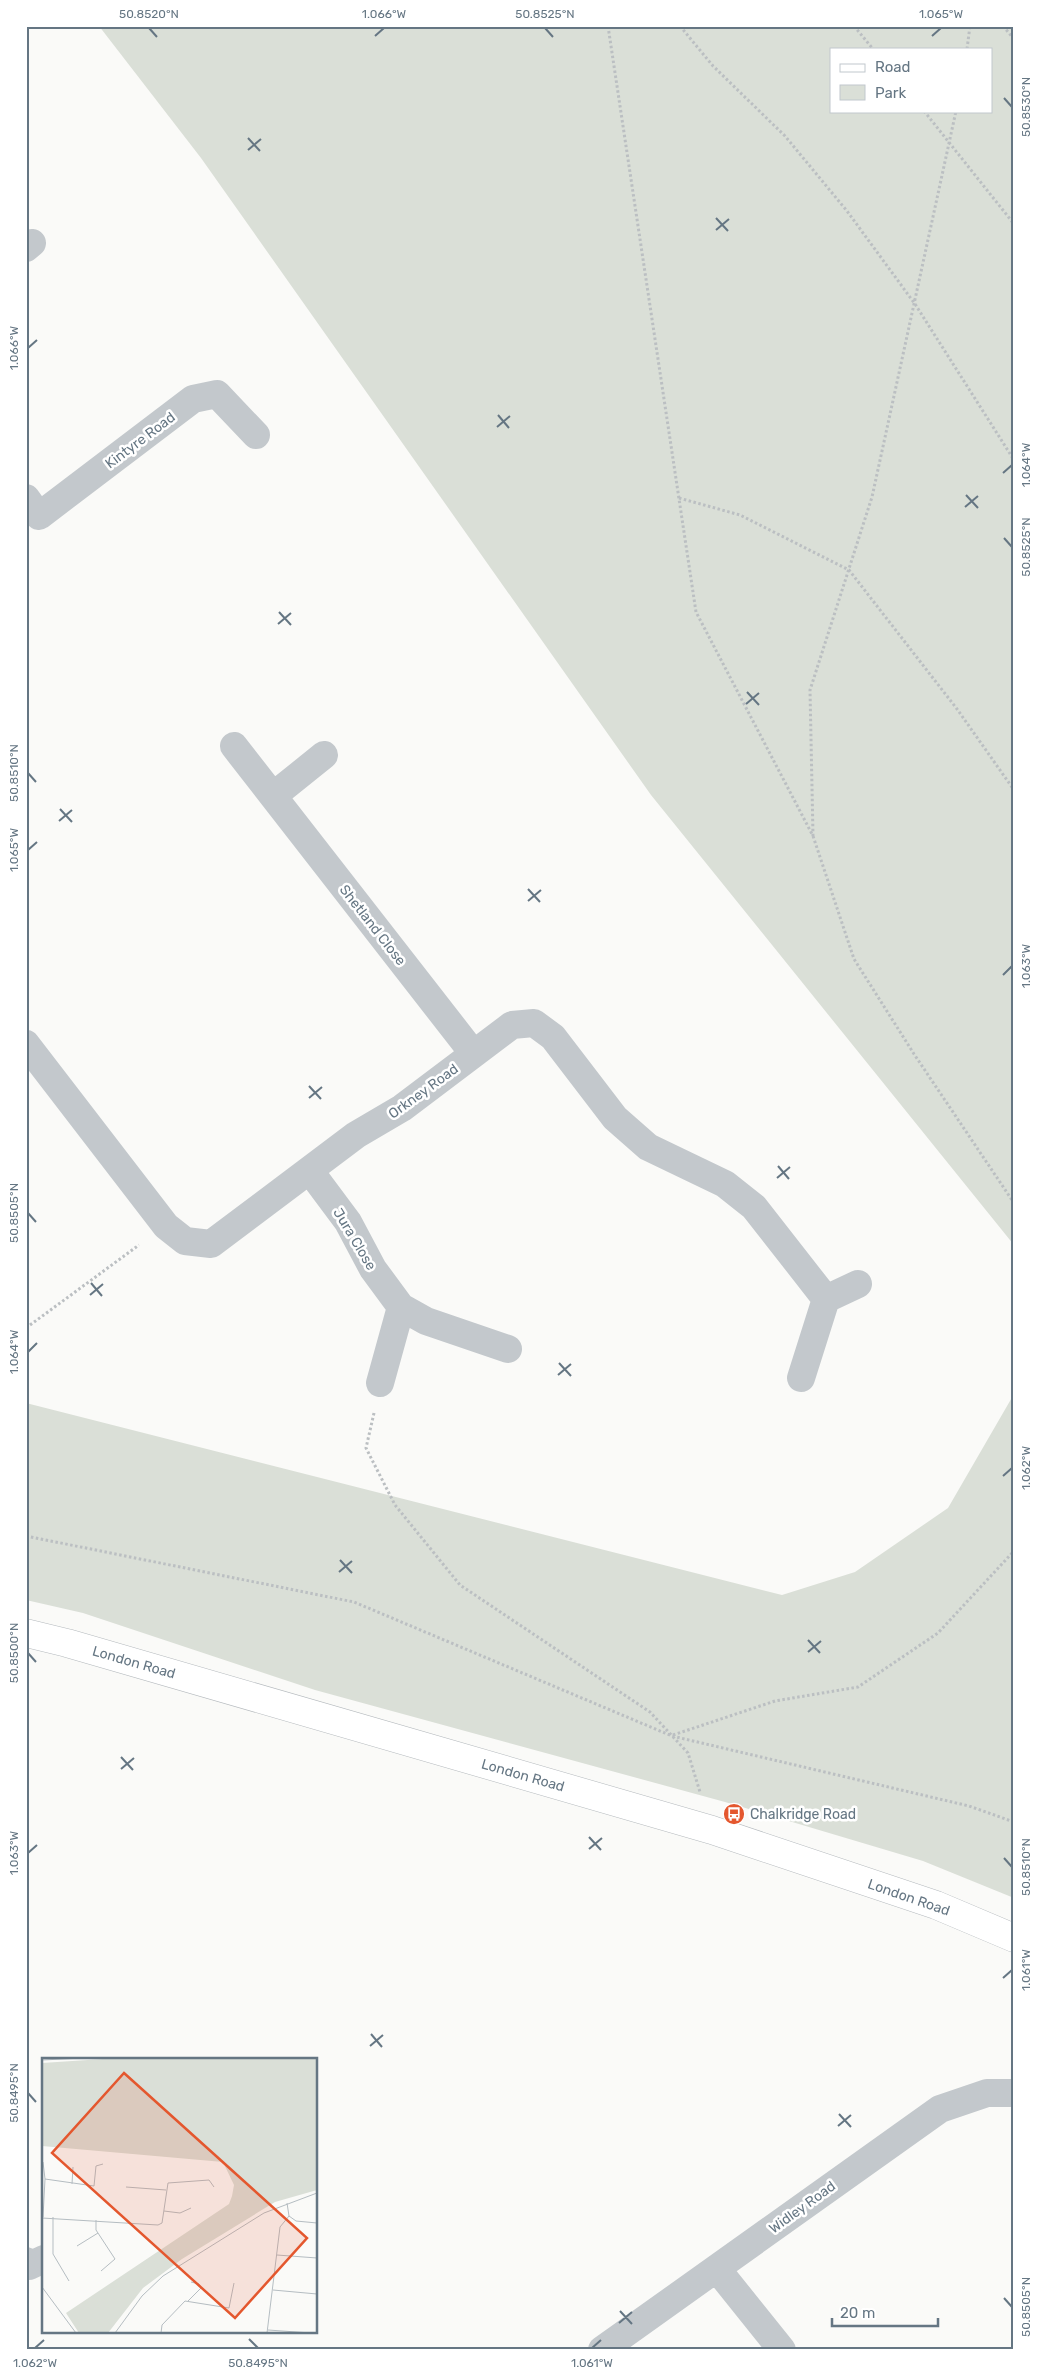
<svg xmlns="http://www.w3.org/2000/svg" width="1040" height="2376" viewBox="0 0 1040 2376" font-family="Rubik,sans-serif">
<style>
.green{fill:#dadfd7;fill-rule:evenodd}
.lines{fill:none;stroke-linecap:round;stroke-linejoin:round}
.primary-casing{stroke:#b5babe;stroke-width:29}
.path{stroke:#bbbfc2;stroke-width:3;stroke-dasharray:2.5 2.5;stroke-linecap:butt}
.minor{stroke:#c3c8cc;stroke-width:28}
.primary{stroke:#fff;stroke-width:28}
.ticks{fill:none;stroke:#657683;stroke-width:2}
.labels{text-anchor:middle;stroke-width:5;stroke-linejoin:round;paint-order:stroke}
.street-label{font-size:14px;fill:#657683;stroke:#fff}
.poi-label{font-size:14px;fill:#657683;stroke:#fff;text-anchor:start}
.inset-road{fill:none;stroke:#b5bdc2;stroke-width:1}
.view{fill:#e4572e;fill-opacity:0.15;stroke:#e4572e;stroke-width:2.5}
.inset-edge{fill:none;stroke:#657683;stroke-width:2.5}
.neatline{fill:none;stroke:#657683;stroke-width:2}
.ticks-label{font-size:12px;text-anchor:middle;fill:#657683}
</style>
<rect width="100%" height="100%" fill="#fafaf8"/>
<path class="green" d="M 99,26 L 1014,26 L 1014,1245 L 651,795 L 201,158 ZM 831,49 L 991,49 L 991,111 L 831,111 Z
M 1014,1394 L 1014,1898 L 923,1861 L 725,1802 L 315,1690 L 83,1613 L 26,1600 L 26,1403 L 782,1595 L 855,1572 L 948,1508 Z"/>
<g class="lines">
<g class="primary-casing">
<path id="primary" d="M 26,1633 L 67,1643 L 712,1830 L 936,1905 L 1014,1938"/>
</g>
<path class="path" d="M 608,26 L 696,612 L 813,836 L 810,690 L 872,497 L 956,111
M 680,26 L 713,66 L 785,136 L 847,211 L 915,304 L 1014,460
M 854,26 L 873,49
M 1003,26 L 1014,39
M 967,49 L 970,26
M 924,111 L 1014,224
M 679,498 L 740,515 L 849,570 L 957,709 L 1014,790
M 813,836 L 854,959 L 914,1054 L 1014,1203
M 26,1328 L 139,1245
M 374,1413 L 366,1448 L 395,1505 L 460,1585 L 650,1712 L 688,1753 L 700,1792
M 26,1536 L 354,1602 L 672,1736 L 969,1806 L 1014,1822
M 673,1735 L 775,1701 L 858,1687 L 938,1633 L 1014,1551"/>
<path class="minor" d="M 26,248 L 32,243
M 26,498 L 39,516 L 193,399 L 217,394 L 256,435
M 234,746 L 473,1053
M 273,796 L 324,755
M 26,1044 L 166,1226 L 185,1241 L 211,1244 L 356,1135 L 402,1108 L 512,1025 L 534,1023 L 553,1037 L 615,1118 L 648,1147 L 725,1184 L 754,1207 L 826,1299 L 801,1378
M 310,1171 L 348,1222 L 373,1269 L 401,1307 L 426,1321 L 508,1349
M 826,1299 L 858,1284
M 380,1383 L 401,1307
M 26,2261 L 29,2266 L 44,2259
M 717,2269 L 782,2350
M 602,2350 L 940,2109 L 987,2093 L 1014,2093"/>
<use href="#primary" class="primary"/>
</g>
<path class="ticks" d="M 149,28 L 157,37M 545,28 L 553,37M 375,36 L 384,28M 932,36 L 941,28M 1004,98 L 1012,107M 248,138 L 260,151M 248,150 L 261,139M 716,218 L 728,231M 716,230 L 729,219M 28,348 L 37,340M 498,415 L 509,428M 497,427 L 510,416M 1003,473 L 1012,465M 966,495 L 978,508M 965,507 L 978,496M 1004,538 L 1012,547M 279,612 L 291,625M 278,624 L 291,613M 747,692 L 759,705M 746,704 L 759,693M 28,773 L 36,782M 60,809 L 72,822M 59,821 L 72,810M 28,850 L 37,842M 528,889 L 540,902M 528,901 L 541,890M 1003,975 L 1012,966M 309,1086 L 321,1099M 309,1098 L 322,1087M 778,1166 L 789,1179M 777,1178 L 790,1167M 28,1213 L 36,1222M 91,1283 L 102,1296M 90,1295 L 103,1284M 28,1352 L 37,1343M 559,1363 L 571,1376M 558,1375 L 571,1364M 1003,1476 L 1012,1468M 340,1560 L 352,1573M 339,1572 L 352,1561M 808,1640 L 820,1653M 808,1652 L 821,1641M 28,1653 L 36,1662M 121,1757 L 133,1770M 121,1769 L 134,1758M 589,1837 L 601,1850M 589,1849 L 602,1838M 28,1853 L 37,1845M 1004,1858 L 1012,1867M 1003,1978 L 1012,1970M 371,2034 L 382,2047M 370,2046 L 383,2035M 28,2093 L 36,2102M 839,2114 L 851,2127M 838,2126 L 851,2115M 1004,2298 L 1012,2307M 620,2311 L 632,2324M 619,2323 L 632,2312M 249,2339 L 258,2348M 35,2348 L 44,2340M 592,2348 L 601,2340"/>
<defs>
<g id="bus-disc" transform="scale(1.125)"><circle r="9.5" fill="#e4572e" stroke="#fff"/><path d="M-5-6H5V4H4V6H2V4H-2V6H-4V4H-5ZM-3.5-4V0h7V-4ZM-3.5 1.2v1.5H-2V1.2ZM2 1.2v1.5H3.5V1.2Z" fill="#fff"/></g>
</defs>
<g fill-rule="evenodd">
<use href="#bus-disc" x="734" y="1814"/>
</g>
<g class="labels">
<g class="street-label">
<text transform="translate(140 440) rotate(-37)" y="5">Kintyre Road</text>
<text transform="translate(373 925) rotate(52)" y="5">Shetland Close</text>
<text transform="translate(423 1091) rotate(-36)" y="5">Orkney Road</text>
<text transform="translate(355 1239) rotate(59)" y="5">Jura Close</text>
<text transform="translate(134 1662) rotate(16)" y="5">London Road</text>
<text transform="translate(523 1775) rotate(16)" y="5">London Road</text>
<text transform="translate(909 1897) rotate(19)" y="5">London Road</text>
<text transform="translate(802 2207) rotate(-36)" y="5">Widley Road</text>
</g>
<g class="poi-label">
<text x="750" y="1819">Chalkridge Road</text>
</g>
</g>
<g transform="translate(42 2058)">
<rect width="275" height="275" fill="#fafaf8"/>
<path d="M 76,0 L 275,0 L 275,132 L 233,144 L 140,201 L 101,230 L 66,275 L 37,275 L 24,255 L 187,146 L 190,138 L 192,127 L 181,104 L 0,88 L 0,5 Z" fill="#dadfd7"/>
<path class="inset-road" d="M 0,2 L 41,0M 1,104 L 3,121M 30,126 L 31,109M 84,129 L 124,132M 245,145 L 247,158 L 254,163 L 275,165M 122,153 L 138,155 L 149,150M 1,159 L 3,121 L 52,128 L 54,108 L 61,106M 11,159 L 11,196 L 27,223M 0,160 L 116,167 L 120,165 L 126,125 L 167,122 L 172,129M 54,162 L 54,172 L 73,201 L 59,213M 35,188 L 56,175M 235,197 L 275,200M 0,229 L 34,275M 231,232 L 275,236M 146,243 L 159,230 L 157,226 L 149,224M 226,272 L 269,275M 73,275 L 100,238 L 121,218 L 222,155 L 275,135M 119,275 L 120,267 L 143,243 L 187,250 L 192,225M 225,275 L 238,169 L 247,158"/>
<path class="view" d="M 82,15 L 265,180 L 193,260 L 10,95 Z"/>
<rect width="275" height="275" class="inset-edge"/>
</g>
<rect width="1040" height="2376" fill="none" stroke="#ffffff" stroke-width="55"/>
<rect x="830" y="48" width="162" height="65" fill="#ffffff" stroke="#c1c8cd"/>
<rect x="840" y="64" width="25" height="8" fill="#ffffff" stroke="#c1c8cd"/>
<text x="875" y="72" font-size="15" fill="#657683">Road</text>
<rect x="840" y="85" width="25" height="15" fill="#dadfd7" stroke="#c1c8cd"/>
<text x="875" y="98" font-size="15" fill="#657683">Park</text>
<path d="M832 2318v8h106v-8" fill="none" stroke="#657683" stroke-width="2.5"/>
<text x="840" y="2318" font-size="15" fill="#657683" stroke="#ffffff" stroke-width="4" paint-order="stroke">20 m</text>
<rect x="28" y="28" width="984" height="2320" class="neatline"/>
<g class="ticks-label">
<text x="149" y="18">50.8520°N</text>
<text x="384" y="18">1.066°W</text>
<text x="545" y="18">50.8525°N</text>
<text x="941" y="18">1.065°W</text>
<text transform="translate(1026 107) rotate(-90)" y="4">50.8530°N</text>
<text transform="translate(14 348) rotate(-90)" y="4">1.066°W</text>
<text transform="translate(1026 465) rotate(-90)" y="4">1.064°W</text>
<text transform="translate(1026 547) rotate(-90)" y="4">50.8525°N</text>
<text transform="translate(14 773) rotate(-90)" y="4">50.8510°N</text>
<text transform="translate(14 850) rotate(-90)" y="4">1.065°W</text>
<text transform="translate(1026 966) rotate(-90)" y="4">1.063°W</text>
<text transform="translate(14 1213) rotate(-90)" y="4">50.8505°N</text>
<text transform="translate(14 1352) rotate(-90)" y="4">1.064°W</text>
<text transform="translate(1026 1468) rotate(-90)" y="4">1.062°W</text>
<text transform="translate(14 1653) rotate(-90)" y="4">50.8500°N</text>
<text transform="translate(14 1853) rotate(-90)" y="4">1.063°W</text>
<text transform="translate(1026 1867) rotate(-90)" y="4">50.8510°N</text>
<text transform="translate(1026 1970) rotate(-90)" y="4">1.061°W</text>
<text transform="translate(14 2093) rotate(-90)" y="4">50.8495°N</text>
<text transform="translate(1026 2307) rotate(-90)" y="4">50.8505°N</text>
<text x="35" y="2367">1.062°W</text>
<text x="258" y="2367">50.8495°N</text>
<text x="592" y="2367">1.061°W</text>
</g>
</svg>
